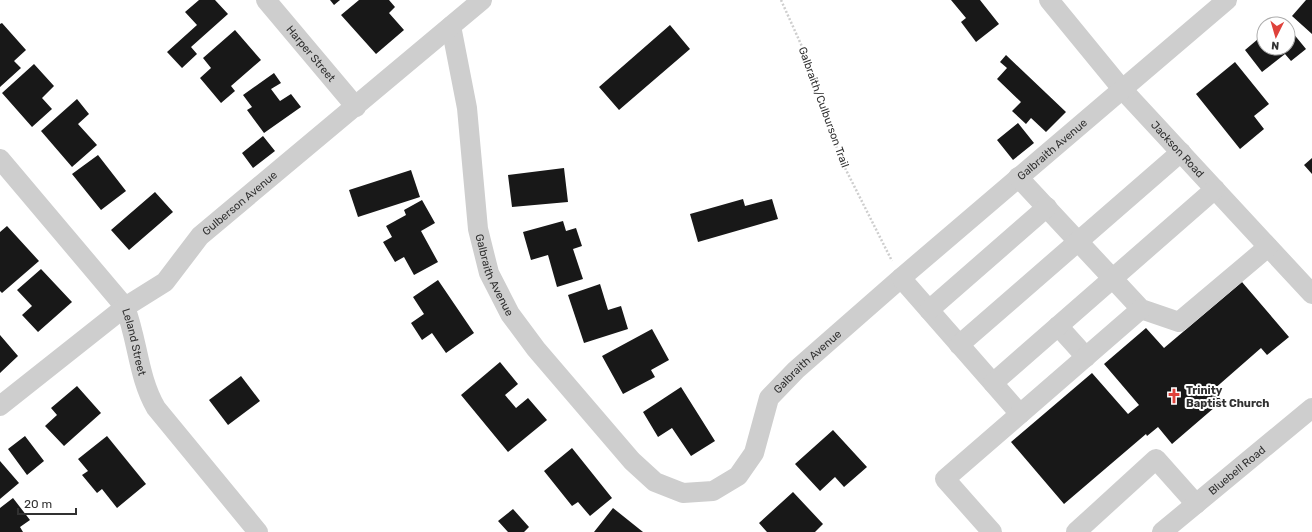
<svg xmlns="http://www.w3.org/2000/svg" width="1312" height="532" viewBox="0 0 1312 532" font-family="Rubik,sans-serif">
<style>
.building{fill:#181818}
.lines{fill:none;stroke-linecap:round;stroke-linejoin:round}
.path{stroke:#cecece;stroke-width:2.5;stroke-dasharray:2 2;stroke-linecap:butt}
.minor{stroke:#cecece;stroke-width:20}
.labels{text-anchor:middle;stroke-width:4;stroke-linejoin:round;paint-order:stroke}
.street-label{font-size:11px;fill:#313131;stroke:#fff}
.poi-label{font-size:11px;font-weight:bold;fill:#313131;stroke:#fff;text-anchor:start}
</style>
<rect width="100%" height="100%" fill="#fff"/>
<path class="building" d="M 199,0 L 215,0 L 228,14 L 191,47 L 197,54 L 182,68 L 167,52 L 197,25 L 185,12 Z
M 330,0 L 340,0 L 334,5 Z
M 359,0 L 389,0 L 395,7 L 389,13 L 404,30 L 376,54 L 341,15 Z
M 951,0 L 980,0 L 999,24 L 976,42 L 961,22 L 966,18 Z
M 1306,0 L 1312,0 L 1312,34 L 1292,16 Z
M 2,23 L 26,50 L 14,61 L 21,68 L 0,87 L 0,24 Z
M 670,25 L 690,49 L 619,110 L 599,87 Z
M 1288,27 L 1306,49 L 1291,61 L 1285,54 L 1262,72 L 1245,50 L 1264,34 L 1264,48 L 1288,48 Z
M 235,30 L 261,60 L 231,86 L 235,91 L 221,103 L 200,78 L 211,68 L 203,58 Z
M 1006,55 L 1066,112 L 1046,132 L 1031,118 L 1026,124 L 1012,111 L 1021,102 L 997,79 L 1007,68 L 1000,62 Z
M 1235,62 L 1269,104 L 1254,116 L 1264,129 L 1240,149 L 1196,94 Z
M 34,64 L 54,86 L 42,98 L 52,109 L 32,127 L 2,93 Z
M 274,73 L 281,83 L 271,89 L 280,101 L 291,94 L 301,107 L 264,133 L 247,110 L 252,107 L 243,95 Z
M 77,99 L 89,114 L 78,124 L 97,145 L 72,167 L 41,131 Z
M 1018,123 L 1034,143 L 1013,160 L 997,140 Z
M 263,136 L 275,151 L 253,168 L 242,153 Z
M 98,155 L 126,191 L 101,210 L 72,174 Z
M 1312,158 L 1312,174 L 1304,165 Z
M 564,168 L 568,202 L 512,207 L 508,175 Z
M 411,170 L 420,197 L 358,217 L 349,190 Z
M 155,192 L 173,212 L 129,250 L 111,230 Z
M 743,199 L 745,206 L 772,199 L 778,219 L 698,242 L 690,214 Z
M 422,200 L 435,223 L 421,231 L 438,262 L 414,275 L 404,257 L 395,262 L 383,242 L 392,237 L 386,226 L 406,215 L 404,210 Z
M 563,221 L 566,231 L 576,228 L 582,246 L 573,249 L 583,279 L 557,287 L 548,255 L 531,260 L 523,232 Z
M 7,226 L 39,261 L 2,293 L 0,291 L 0,232 Z
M 41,269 L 72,302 L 38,332 L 22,315 L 32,306 L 17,290 Z
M 438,280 L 474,333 L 446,353 L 432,333 L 422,340 L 411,323 L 424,314 L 413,297 Z
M 1242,282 L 1289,337 L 1267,355 L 1261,348 L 1213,390 L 1222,401 L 1172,444 L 1158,427 L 1147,436 L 1146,434 L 1064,504 L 1011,442 L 1092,373 L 1128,414 L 1139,405 L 1104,364 L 1146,328 L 1164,348 Z
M 600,284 L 608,310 L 621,306 L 628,329 L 584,343 L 568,295 Z
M 652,329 L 669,360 L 651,370 L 655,377 L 623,394 L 602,356 Z
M 0,335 L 18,356 L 0,373 Z
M 500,362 L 518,384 L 505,395 L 516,408 L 528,398 L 547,420 L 508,452 L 461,395 Z
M 241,376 L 260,401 L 228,425 L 209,400 Z
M 77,386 L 101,413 L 64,446 L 45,426 L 57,415 L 51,408 Z
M 681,387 L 715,441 L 691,456 L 672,428 L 658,437 L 643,412 Z
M 833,430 L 867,467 L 844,487 L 835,477 L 820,491 L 795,464 Z
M 25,436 L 44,461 L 27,475 L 8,449 Z
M 107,436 L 146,484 L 117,508 L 102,489 L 97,493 L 82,475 L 88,471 L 78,459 Z
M 572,448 L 612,498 L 590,516 L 578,502 L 572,506 L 544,471 Z
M 0,461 L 19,483 L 0,499 Z
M 793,492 L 823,524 L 815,532 L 767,532 L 759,523 Z
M 13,498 L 30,520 L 20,527 L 23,532 L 0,532 L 0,508 Z
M 613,508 L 643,532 L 594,532 Z
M 513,509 L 529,527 L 524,532 L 508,532 L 498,521 Z"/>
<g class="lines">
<path class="path" d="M 781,0 L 804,51 L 841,160 L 892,261"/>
<g class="minor">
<path id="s1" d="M 266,0 L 356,107"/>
<path id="s2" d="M 1049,0 L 1122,89 L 1312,294"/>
<path id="s3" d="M 451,26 L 467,108 L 478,229 L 489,273 L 510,314 L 536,349 L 632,461 L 655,482 L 683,493 L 713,491 L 738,476 L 754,453 L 769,398 L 796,370 L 901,278 L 1227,0"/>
<path id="s4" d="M 0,159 L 125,307 C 138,341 138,377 156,408 L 258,532"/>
<path d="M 1018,177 L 1141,309 L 1179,322 L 1268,247"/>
<path d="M 901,278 L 1020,414"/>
<path d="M 929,310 L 1047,207"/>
<path d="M 1058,326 L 1086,357"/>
<path d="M 959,345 L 1181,152"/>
<path d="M 993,383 L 1215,189"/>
<path id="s5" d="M 0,406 L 125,307 L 165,282 L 200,236 L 482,0"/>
<path d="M 992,532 L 945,479 L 1141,309"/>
<path d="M 1076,532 L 1156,459 L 1196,504"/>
<path id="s6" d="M 1162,532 L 1312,408"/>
</g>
</g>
<defs>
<g id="church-bare" transform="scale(1.2)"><path d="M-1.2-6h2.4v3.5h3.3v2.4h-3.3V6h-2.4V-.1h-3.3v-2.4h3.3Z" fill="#df423b" stroke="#fff" stroke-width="2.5" paint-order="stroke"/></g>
</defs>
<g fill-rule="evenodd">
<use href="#church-bare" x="1174" y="396"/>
</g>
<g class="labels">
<g class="street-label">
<text dy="4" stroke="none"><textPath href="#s1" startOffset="70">Harper Street</textPath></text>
<text transform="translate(824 107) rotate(70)" y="4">Galbraith/Culburson Trail</text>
<text dy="4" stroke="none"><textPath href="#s3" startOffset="1070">Galbraith Avenue</textPath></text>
<text dy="4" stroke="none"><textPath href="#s2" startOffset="197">Jackson Road</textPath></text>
<text dy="4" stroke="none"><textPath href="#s5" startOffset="316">Gulberson Avenue</textPath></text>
<text dy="4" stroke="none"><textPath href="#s3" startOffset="254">Galbraith Avenue</textPath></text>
<text dy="4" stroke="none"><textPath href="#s4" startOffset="230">Leland Street</textPath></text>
<text dy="4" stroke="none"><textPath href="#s3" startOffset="746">Galbraith Avenue</textPath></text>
<text dy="4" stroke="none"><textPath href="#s6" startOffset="97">Bluebell Road</textPath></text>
</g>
<g class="poi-label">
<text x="1186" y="394">Trinity<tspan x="1186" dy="13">Baptist Church</tspan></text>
</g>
</g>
<g transform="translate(1276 36) rotate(185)"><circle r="19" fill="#ffffff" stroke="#adadad"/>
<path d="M0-3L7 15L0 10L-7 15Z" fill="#df423b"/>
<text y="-6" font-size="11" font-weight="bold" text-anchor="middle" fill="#313131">N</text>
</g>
<path d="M18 508v6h58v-6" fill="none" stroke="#313131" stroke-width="2"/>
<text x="24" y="508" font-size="12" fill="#313131" stroke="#ffffff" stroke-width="3" paint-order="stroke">20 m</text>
</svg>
